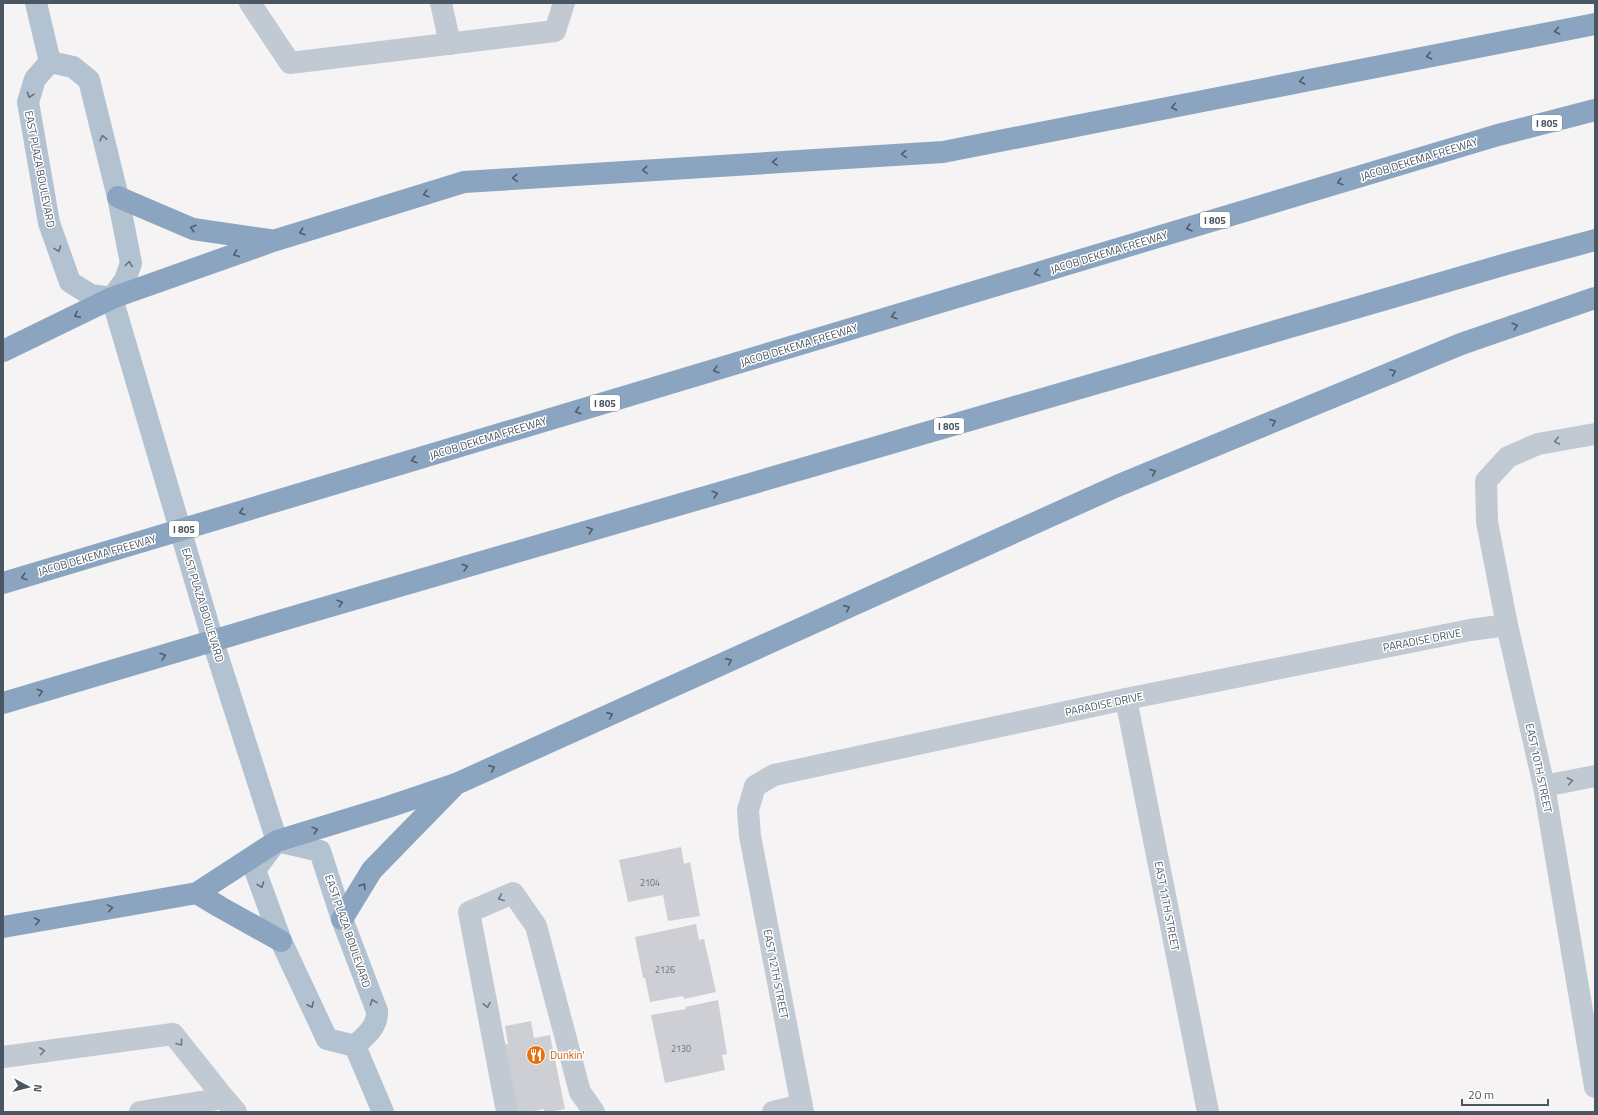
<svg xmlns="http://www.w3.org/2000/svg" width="1598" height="1115" viewBox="0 0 1598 1115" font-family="'Titillium Web',sans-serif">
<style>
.building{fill:#cdcfd5}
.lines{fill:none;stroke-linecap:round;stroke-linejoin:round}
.minor{stroke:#c1cad2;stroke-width:22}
.major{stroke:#b3c2d1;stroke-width:22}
.highway{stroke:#8ba5c1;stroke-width:22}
.oneway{stroke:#505e6b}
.oneway2{stroke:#64717d}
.oneway3{stroke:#6e7983}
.labels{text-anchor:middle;stroke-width:3;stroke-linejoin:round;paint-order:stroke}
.number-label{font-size:9px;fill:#6b747e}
.shield{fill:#fff;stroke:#808990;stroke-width:1}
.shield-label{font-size:10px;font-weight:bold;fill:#4a5661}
.street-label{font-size:11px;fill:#4a5661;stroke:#fff}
.food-label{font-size:11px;fill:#c56008;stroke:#fff;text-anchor:start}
</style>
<rect width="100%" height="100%" fill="#f5f3f3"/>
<path class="building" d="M 681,847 L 684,864 L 690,862 L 700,916 L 668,921 L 663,895 L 628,902 L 619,860 Z
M 696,924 L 699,940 L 704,939 L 716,992 L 684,999 L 683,996 L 650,1002 L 645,978 L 643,978 L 635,937 Z
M 718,1000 L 727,1054 L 722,1055 L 725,1070 L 665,1083 L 651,1015 L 686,1009 L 685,1007 Z
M 531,1021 L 534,1038 L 550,1035 L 565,1109 L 549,1112 L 544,1112 L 544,1109 L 531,1112 L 517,1112 L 503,1045 L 508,1044 L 505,1026 Z"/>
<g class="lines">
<path class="minor" d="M 250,3 L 290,63 L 555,31 L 564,3
M 441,3 L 450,44
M 1595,434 L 1538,444 L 1508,457 L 1486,481 L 1487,522 L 1507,625 L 1544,786 L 1595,1087
M 1126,699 L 1208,1112
M 1544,786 L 1595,776
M 3,1057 L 173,1034 L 224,1098
M 140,1112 L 224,1098 L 236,1112
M 507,1112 L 469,912 L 513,893 L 536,926 L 580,1092 L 594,1112
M 773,1112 L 802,1105
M 803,1112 L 750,836 L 748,810 L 755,786 L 774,775 L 1126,699 L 1470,630 L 1507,625"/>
<path class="major" d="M 36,3 L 50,62
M 50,62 L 35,79 L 28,102 L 49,223 L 70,282 L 91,295 L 112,298
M 50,62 L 73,67 L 89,80 L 118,197 L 131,263 L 125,280 L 112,298
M 112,298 L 216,651 L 277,841
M 277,841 L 320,851 L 342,919 L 377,1011 C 378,1027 365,1036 355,1046
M 275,843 L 255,870 L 281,941 L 327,1039 L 355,1046
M 355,1046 L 383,1112"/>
<path class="highway" d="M 118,197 L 193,229 L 269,240
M 3,351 L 112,298 L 273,241 L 464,182 L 943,152 L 1595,24
M 3,583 L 1498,135 L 1595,110
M 3,703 L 303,614 L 1510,263 L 1595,240
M 197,893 L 220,907 L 281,941
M 342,919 L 372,870 L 453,787
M 3,927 L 197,893 L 277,841 L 388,807 L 456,784 L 1117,486 L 1461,344 L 1595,298"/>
</g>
<defs><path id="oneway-chevron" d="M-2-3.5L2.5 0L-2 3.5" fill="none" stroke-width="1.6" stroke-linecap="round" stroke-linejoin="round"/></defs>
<g class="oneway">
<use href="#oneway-chevron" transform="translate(1557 31) rotate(169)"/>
<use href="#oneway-chevron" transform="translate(1429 56) rotate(169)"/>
<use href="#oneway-chevron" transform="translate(1302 81) rotate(169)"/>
<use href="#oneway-chevron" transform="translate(1174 107) rotate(169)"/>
<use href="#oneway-chevron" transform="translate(904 154) rotate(176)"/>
<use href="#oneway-chevron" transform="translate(775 162) rotate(176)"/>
<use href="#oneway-chevron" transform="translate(645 170) rotate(176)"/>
<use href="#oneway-chevron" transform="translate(515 178) rotate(176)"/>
<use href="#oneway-chevron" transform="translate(1340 182) rotate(163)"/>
<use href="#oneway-chevron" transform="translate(426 194) rotate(162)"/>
<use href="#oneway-chevron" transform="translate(193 228) rotate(-164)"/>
<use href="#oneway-chevron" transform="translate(1189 228) rotate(163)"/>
<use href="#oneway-chevron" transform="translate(302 232) rotate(163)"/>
<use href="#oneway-chevron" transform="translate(236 254) rotate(160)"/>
<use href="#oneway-chevron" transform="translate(1037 273) rotate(163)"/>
<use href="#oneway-chevron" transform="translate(77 315) rotate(154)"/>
<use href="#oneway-chevron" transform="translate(894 316) rotate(163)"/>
<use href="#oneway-chevron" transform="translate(1515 326) rotate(-19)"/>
<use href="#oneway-chevron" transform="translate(716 370) rotate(163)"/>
<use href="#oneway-chevron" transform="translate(1393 372) rotate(-23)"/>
<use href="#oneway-chevron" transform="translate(578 411) rotate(163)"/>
<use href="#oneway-chevron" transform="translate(1273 422) rotate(-23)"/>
<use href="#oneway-chevron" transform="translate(414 460) rotate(163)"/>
<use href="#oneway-chevron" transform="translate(1153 472) rotate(-23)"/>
<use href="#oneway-chevron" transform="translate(715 494) rotate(-16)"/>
<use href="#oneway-chevron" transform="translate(242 512) rotate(163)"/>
<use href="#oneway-chevron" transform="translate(590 530) rotate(-16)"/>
<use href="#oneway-chevron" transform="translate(465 567) rotate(-16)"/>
<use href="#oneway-chevron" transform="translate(24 577) rotate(164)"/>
<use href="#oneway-chevron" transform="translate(340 603) rotate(-16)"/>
<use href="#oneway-chevron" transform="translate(847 608) rotate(-24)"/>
<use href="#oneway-chevron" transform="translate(163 656) rotate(-17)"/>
<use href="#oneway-chevron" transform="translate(729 661) rotate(-24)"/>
<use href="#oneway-chevron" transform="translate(40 692) rotate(-17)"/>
<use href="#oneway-chevron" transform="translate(610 715) rotate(-24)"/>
<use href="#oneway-chevron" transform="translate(492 768) rotate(-24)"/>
<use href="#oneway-chevron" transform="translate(315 830) rotate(-17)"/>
<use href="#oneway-chevron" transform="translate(363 886) rotate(-58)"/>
<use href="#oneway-chevron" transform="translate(110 908) rotate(-10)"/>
<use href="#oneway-chevron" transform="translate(37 921) rotate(-10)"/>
</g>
<g class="oneway2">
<use href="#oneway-chevron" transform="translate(30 95) rotate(108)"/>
<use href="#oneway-chevron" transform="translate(103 138) rotate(-104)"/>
<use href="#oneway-chevron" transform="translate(58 249) rotate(70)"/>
<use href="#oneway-chevron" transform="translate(129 264) rotate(-82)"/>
<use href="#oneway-chevron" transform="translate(261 885) rotate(70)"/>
<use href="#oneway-chevron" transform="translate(373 1002) rotate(-110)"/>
<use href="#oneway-chevron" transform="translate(311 1005) rotate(65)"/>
</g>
<g class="oneway3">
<use href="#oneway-chevron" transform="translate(1557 441) rotate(170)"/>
<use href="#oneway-chevron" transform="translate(1570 781) rotate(-11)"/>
<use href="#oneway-chevron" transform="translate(501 898) rotate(157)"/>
<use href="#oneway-chevron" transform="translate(487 1005) rotate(79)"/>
<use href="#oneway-chevron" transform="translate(180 1043) rotate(52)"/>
<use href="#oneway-chevron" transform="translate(42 1051) rotate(-8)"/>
</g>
<defs>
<g id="restaurant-disc" transform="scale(1)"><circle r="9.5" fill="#e8710a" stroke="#fff"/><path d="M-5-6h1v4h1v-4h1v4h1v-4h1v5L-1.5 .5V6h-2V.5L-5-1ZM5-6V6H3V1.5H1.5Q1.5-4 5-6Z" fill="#fff"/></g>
</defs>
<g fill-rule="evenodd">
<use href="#restaurant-disc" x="536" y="1055"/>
</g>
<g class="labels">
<g class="number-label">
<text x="650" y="886">2104</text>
<text x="665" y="973">2126</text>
<text x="681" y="1052">2130</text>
</g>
<g class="shield">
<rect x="1532" y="115" width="30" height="16" rx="3"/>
<rect x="1200" y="212" width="30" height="16" rx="3"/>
<rect x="590" y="395" width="30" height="16" rx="3"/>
<rect x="934" y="418" width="30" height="16" rx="3"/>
<rect x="169" y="521" width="30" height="16" rx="3"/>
</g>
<g class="shield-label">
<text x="1547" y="127">I 805</text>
<text x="1215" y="224">I 805</text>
<text x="605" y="407">I 805</text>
<text x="949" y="430">I 805</text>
<text x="184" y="533">I 805</text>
</g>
<g class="street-label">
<text transform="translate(1419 159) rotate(-17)" y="4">JACOB DEKEMA FREEWAY</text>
<text transform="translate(40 169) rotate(79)" y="4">EAST PLAZA BOULEVARD</text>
<text transform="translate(1109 252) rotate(-17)" y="4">JACOB DEKEMA FREEWAY</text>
<text transform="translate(799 345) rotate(-17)" y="4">JACOB DEKEMA FREEWAY</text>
<text transform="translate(488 438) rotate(-17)" y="4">JACOB DEKEMA FREEWAY</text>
<text transform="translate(97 555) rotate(-16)" y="4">JACOB DEKEMA FREEWAY</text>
<text transform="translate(203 605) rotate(73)" y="4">EAST PLAZA BOULEVARD</text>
<text transform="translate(1422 640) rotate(-11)" y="4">PARADISE DRIVE</text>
<text transform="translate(1104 704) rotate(-12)" y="4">PARADISE DRIVE</text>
<text transform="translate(1539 768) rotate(78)" y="4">EAST 10TH STREET</text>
<text transform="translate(1167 906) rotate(79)" y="4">EAST 11TH STREET</text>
<text transform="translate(348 931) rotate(71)" y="4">EAST PLAZA BOULEVARD</text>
<text transform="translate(776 974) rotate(79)" y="4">EAST 12TH STREET</text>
</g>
<g class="food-label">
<text x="550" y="1059">Dunkin'</text>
</g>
</g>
<rect width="1598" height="1115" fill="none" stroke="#4a5661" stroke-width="8"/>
<g transform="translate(28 1087) rotate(97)" stroke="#ffffff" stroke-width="3" paint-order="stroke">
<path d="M0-3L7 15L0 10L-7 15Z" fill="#4a5661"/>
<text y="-6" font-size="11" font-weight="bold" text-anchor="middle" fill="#4a5661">N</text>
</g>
<path d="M1462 1099v6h86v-6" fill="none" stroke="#4a5661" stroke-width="2"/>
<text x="1468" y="1099" font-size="12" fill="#4a5661" stroke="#ffffff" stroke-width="3" paint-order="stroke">20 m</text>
</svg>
